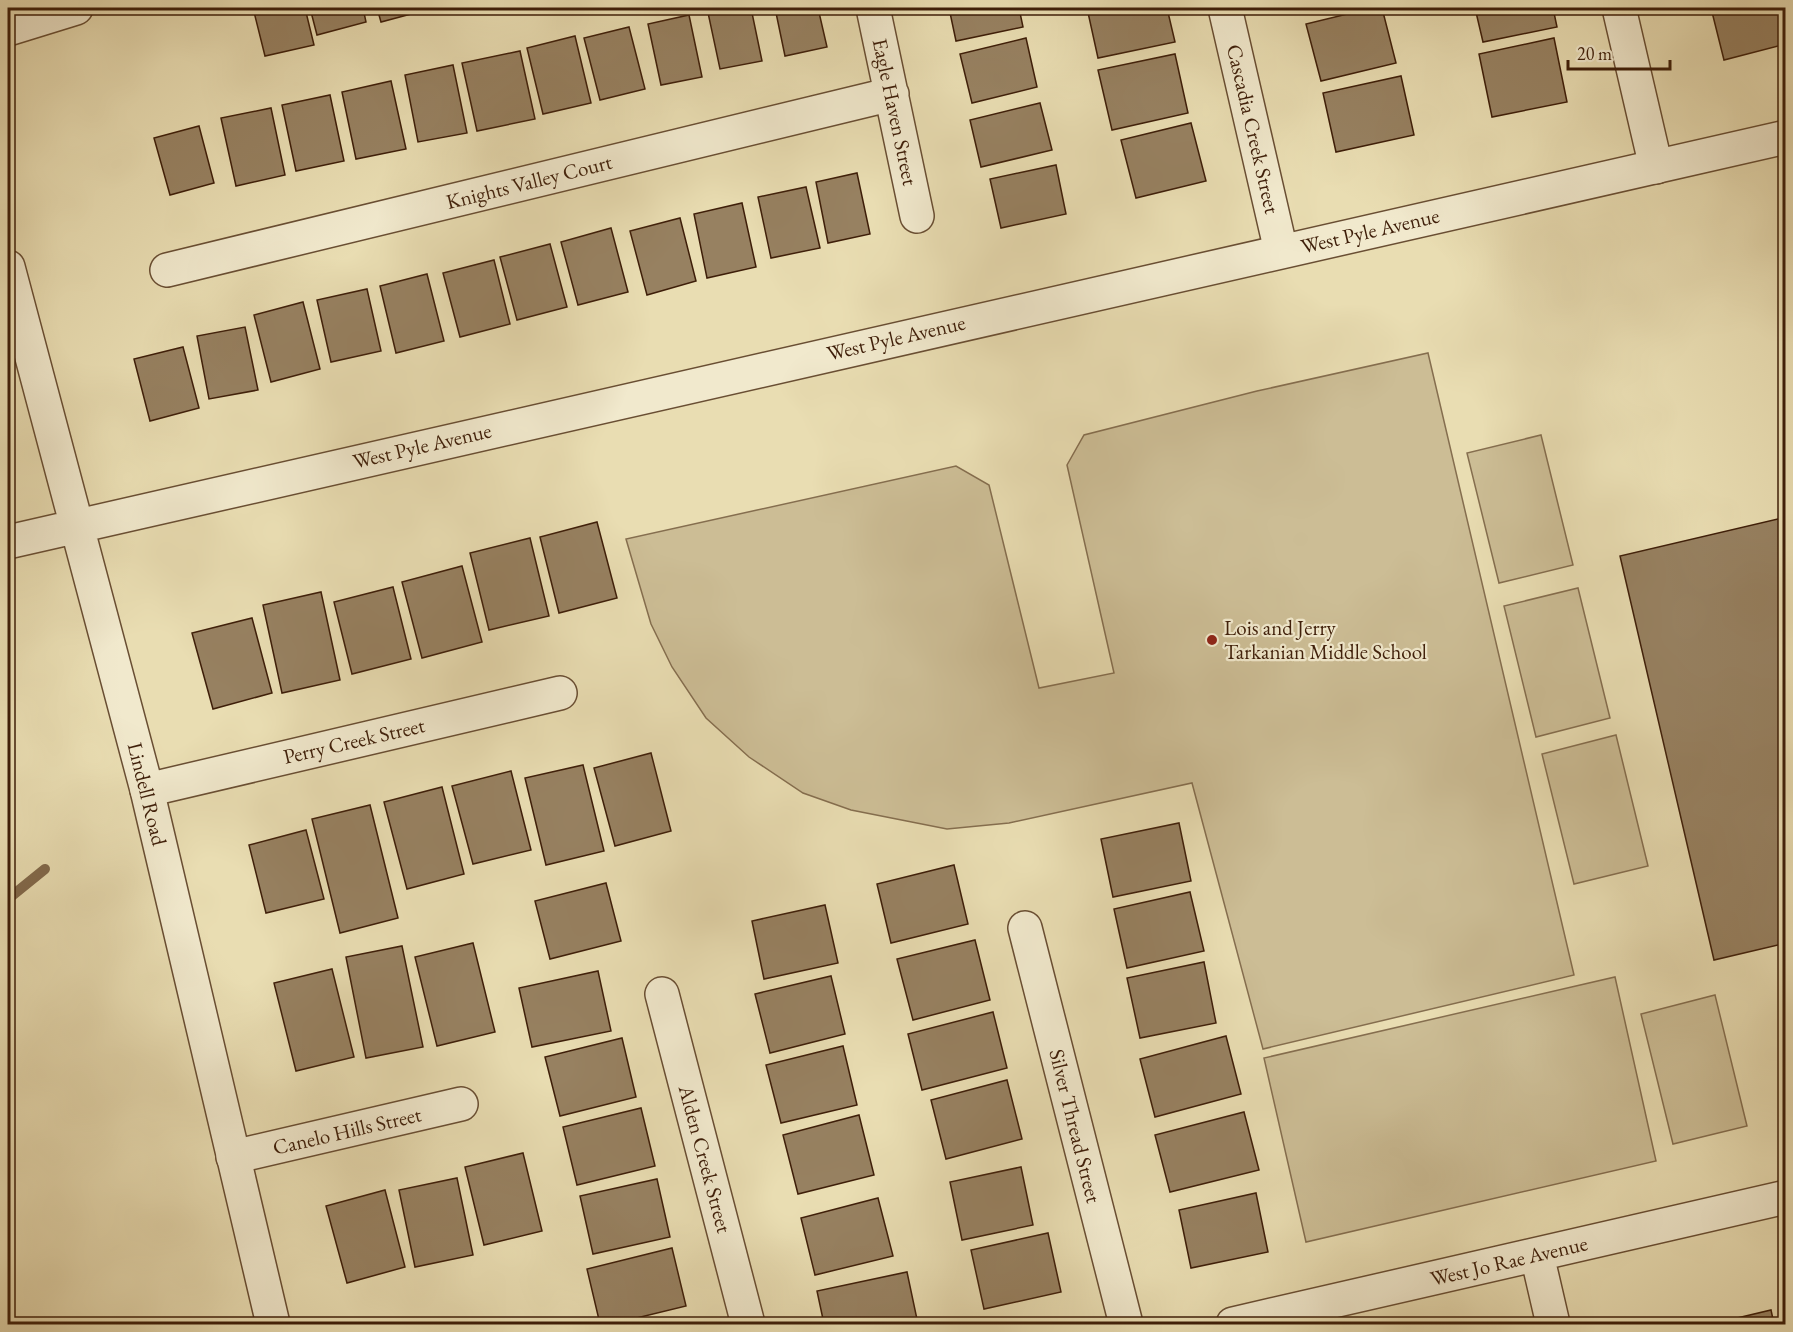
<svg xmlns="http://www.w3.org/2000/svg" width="1793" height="1332" viewBox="0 0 1793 1332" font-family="'EB Garamond',serif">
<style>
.green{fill:#ccbd95;stroke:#856e4f;stroke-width:1.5}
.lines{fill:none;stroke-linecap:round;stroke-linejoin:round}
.stream{stroke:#826a4c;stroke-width:10}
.building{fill:#978161;stroke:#3e1e09;stroke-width:1.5}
.minor-casing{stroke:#694e33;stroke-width:36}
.tertiary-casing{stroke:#694e33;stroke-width:36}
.minor{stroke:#f1e9cd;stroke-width:33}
.tertiary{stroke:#f1e9cd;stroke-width:33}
.poi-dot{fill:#8f2418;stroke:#f1e9cd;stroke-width:2}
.labels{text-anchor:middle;stroke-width:4.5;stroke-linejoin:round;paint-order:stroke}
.street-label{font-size:21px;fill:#3e1e09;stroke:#f1e9cd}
.poi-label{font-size:21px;fill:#3e1e09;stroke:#f1e9cd;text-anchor:start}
</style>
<rect width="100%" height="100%" fill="#e9ddb2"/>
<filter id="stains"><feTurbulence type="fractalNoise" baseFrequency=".00333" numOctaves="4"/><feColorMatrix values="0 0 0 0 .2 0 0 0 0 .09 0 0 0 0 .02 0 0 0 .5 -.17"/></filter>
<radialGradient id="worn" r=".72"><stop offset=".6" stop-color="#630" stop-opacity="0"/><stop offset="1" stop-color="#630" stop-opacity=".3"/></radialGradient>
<path class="green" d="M 1428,353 L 1574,975 L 1263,1049 L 1192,783 L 1009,823 L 947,829 L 851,810 L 803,793 L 749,757 L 706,718 L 672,667 L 651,624 L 626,539 L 956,466 L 989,485 L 1039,688 L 1114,673 L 1067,465 L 1084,435 L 1257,391 Z
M 1541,435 L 1573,565 L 1499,583 L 1467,453 Z
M 1578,588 L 1610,718 L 1536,737 L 1504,606 Z
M 1616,735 L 1648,866 L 1574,884 L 1542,754 Z
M 1615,977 L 1656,1161 L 1306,1242 L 1264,1058 Z
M 1715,995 L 1747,1126 L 1673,1144 L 1641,1014 Z"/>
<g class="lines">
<path class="stream" d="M 8,899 L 45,869"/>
</g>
<path class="building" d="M 253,8 L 305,8 L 314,45 L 265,56 Z
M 310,8 L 363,8 L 366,22 L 317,35 Z
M 377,8 L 430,8 L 430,9 L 381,22 Z
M 707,8 L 751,8 L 762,61 L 720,69 Z
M 775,8 L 818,8 L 827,47 L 785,56 Z
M 949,8 L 1019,8 L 1023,27 L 956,41 Z
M 1087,8 L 1167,8 L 1175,42 L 1098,58 Z
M 1372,8 L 1382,8 L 1396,63 L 1321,81 L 1306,24 Z
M 1475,8 L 1553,8 L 1557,27 L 1483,42 Z
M 1711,8 L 1784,8 L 1786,44 L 1724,60 Z
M 689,15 L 702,77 L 661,85 L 648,24 Z
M 629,27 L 645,89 L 600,100 L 584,38 Z
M 575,36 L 591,103 L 543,114 L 527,48 Z
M 1026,38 L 1037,87 L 972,103 L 960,54 Z
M 1554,38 L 1567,102 L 1492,117 L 1479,54 Z
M 520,51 L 535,119 L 477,131 L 462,63 Z
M 1175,54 L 1188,113 L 1112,130 L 1098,70 Z
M 453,65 L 467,133 L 418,142 L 405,75 Z
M 1401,76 L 1414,135 L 1336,152 L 1323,93 Z
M 391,81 L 406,149 L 356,159 L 342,92 Z
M 330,95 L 344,161 L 296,171 L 282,105 Z
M 1040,103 L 1052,150 L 981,167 L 970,120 Z
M 271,108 L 285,175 L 236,186 L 221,118 Z
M 1191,123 L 1206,181 L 1136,198 L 1121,140 Z
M 199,126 L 214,183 L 170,195 L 154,138 Z
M 1056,165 L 1066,214 L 1001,228 L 990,179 Z
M 857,173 L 870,234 L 828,243 L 816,182 Z
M 806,187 L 820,248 L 771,258 L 758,197 Z
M 742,203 L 756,267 L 707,278 L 694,214 Z
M 680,218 L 696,281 L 647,295 L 630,231 Z
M 611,228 L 628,292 L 578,305 L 561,242 Z
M 550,244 L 567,307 L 517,320 L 500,257 Z
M 494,260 L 510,324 L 460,337 L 443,273 Z
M 427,274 L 444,341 L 396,353 L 380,286 Z
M 367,289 L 381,351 L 331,362 L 317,300 Z
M 303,302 L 320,369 L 271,382 L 254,315 Z
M 245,327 L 258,390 L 209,399 L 197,336 Z
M 183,347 L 199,408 L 150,421 L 134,359 Z
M 1786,517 L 1786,943 L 1714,960 L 1620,556 Z
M 597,522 L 617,598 L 559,613 L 540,537 Z
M 530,538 L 549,616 L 489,630 L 470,553 Z
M 462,566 L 482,642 L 422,658 L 402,582 Z
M 393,587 L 411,659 L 352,674 L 334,602 Z
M 321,592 L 340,680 L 282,693 L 263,605 Z
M 252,618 L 272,693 L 213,709 L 192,633 Z
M 651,753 L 671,831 L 615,846 L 594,768 Z
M 583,765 L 604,851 L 546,865 L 525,778 Z
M 511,771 L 531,850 L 473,864 L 452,786 Z
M 442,787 L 464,874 L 407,889 L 384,802 Z
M 370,805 L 398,918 L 340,933 L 312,819 Z
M 1179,823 L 1191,881 L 1113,897 L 1101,839 Z
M 306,830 L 324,899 L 266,913 L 249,845 Z
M 954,865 L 968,924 L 891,943 L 877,884 Z
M 606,883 L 621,941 L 550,959 L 535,901 Z
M 1190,892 L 1204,951 L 1127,968 L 1114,909 Z
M 825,905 L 838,963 L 764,979 L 752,921 Z
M 975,940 L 990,1000 L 913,1020 L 897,959 Z
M 473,943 L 495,1032 L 437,1046 L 415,957 Z
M 402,946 L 423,1047 L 366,1058 L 346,957 Z
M 1204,962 L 1216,1023 L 1140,1038 L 1127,978 Z
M 332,969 L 354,1057 L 296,1071 L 274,983 Z
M 598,971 L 611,1031 L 532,1047 L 519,988 Z
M 831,976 L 845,1034 L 770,1053 L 755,994 Z
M 993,1012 L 1007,1068 L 922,1090 L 908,1034 Z
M 1226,1036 L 1241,1094 L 1155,1117 L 1140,1059 Z
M 622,1038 L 636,1097 L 560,1116 L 545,1057 Z
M 843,1046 L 857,1105 L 781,1123 L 766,1065 Z
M 1007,1080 L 1022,1139 L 946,1159 L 931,1100 Z
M 641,1108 L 655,1166 L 577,1185 L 563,1127 Z
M 1244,1112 L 1259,1170 L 1170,1192 L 1155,1135 Z
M 859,1115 L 874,1175 L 798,1194 L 783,1135 Z
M 523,1153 L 542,1231 L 484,1245 L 465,1167 Z
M 1021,1167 L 1033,1225 L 962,1240 L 950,1182 Z
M 457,1178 L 473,1255 L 415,1267 L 399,1190 Z
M 657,1179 L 670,1237 L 593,1254 L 580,1196 Z
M 385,1190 L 405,1267 L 347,1283 L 326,1206 Z
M 1256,1193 L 1268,1252 L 1191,1268 L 1179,1210 Z
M 878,1198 L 893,1256 L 815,1275 L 801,1218 Z
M 1048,1233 L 1061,1292 L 984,1309 L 971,1250 Z
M 672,1248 L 686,1306 L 612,1324 L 600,1324 L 587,1269 Z
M 907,1272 L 918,1324 L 824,1324 L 817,1291 Z
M 1771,1310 L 1774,1324 L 1712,1324 Z"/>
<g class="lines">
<g class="minor-casing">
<path id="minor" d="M 873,8 L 917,216
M 1225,8 L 1281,251
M 1619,8 L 1656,167
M 8,29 L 76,8
M 167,270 L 892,94
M 147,790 L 560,693
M 1025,928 L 1126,1324
M 662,994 L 748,1324
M 233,1157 L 461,1104
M 1537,1255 L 1553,1324
M 1233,1324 L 1786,1197"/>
</g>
<g class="tertiary-casing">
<path id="tertiary" d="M 8,267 L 147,790 L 273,1324
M 8,542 L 1786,137"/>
</g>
<use href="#minor" class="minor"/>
<use href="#tertiary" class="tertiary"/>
</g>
<circle class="poi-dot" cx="1212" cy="640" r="6"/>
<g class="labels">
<g class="street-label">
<text transform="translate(895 112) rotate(78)" y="7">Eagle Haven Street</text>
<text transform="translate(1253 129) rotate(77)" y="7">Cascadia Creek Street</text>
<text transform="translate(529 182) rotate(-14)" y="7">Knights Valley Court</text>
<text transform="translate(1370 231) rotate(-13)" y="7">West Pyle Avenue</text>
<text transform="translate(896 338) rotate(-13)" y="7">West Pyle Avenue</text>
<text transform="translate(422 446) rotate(-13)" y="7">West Pyle Avenue</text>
<text transform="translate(354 741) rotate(-13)" y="7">Perry Creek Street</text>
<text transform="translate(147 794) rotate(76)" y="7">Lindell Road</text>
<text transform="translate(1075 1126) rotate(76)" y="7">Silver Thread Street</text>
<text transform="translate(347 1131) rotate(-13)" y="7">Canelo Hills Street</text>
<text transform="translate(705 1159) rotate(75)" y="7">Alden Creek Street</text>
<text transform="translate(1509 1261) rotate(-13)" y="7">West Jo Rae Avenue</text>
</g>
<g class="poi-label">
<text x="1224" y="635">Lois and Jerry<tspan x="1224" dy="24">Tarkanian Middle School</tspan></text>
</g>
</g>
<rect width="1793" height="1332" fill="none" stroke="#e9ddb2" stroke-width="30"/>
<rect x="9" y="9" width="1775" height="1314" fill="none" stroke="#3e1e09" stroke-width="3"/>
<rect x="15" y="15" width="1763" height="1302" fill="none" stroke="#3e1e09" stroke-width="1.5"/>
<path d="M1568 60v9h102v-9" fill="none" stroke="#3e1e09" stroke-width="3"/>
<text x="1577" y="60" font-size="18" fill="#3e1e09" stroke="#f1e9cd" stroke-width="4.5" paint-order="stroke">20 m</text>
<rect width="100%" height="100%" filter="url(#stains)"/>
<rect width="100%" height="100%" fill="url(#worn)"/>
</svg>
